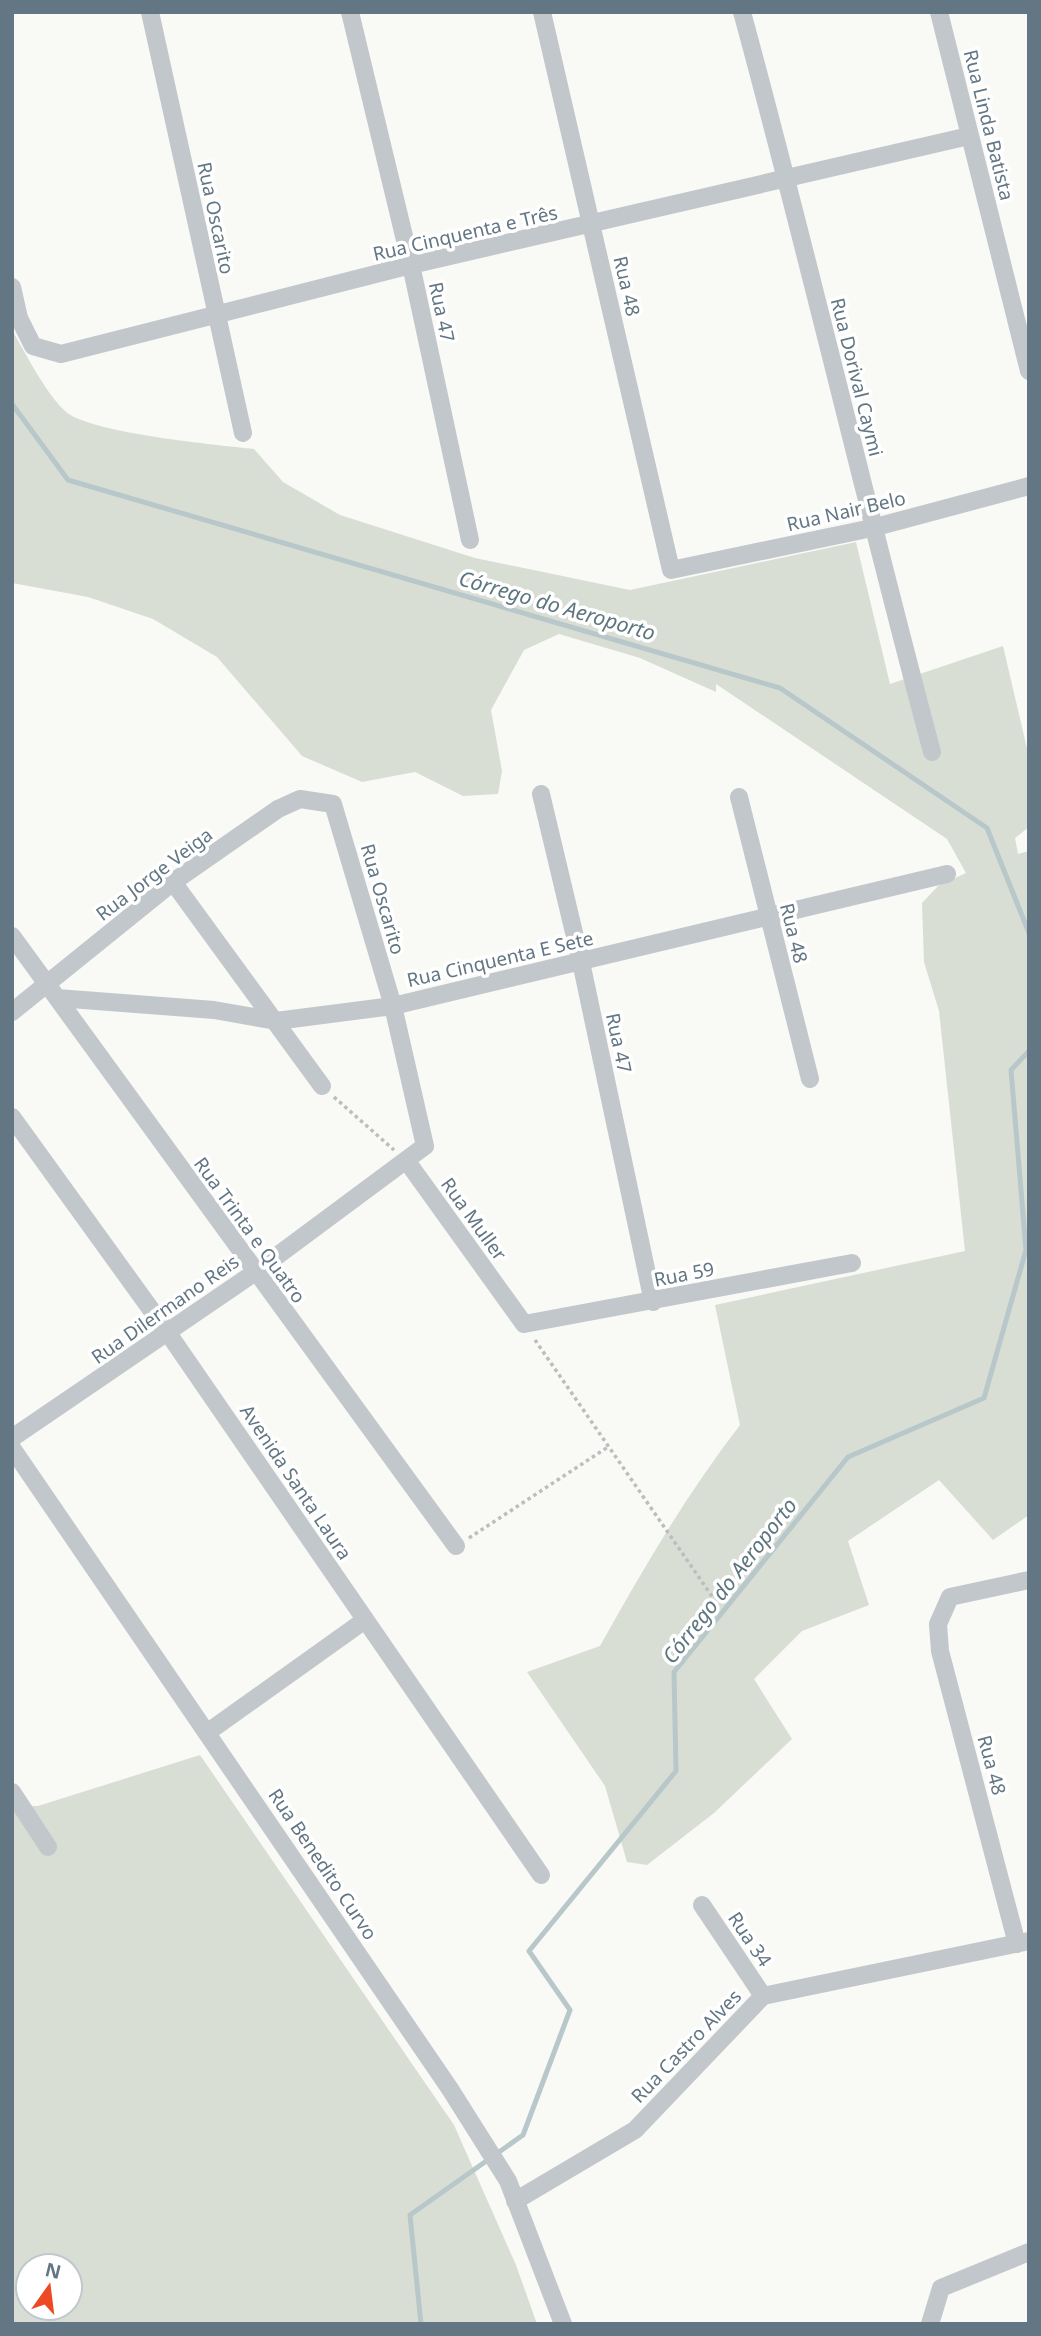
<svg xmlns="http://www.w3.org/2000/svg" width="1041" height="2336" viewBox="0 0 1041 2336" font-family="'Noto Sans',sans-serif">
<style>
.green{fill:#d9ded5;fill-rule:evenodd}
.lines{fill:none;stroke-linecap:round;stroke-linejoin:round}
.stream{stroke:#b8c7ca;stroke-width:5}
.path{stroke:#babec1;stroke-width:3.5;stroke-dasharray:3.5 3.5;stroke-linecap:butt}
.minor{stroke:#c2c7cb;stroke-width:18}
.labels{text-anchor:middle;stroke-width:7;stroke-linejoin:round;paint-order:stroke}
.street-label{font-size:19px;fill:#627683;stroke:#fff}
.water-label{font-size:21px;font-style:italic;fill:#5d767d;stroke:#fff}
</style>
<rect width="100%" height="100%" fill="#f9f9f6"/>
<path class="green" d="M 12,330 C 26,354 45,392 65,411 C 88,433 218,445 254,449 L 283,482 L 340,515 L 475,558 L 630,590 L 856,542 L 890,684 L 1003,646 L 1029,757 L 1029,827 L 1015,838 L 1018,854 L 1029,851 L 1029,1515 L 993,1540 L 939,1480 L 848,1541 L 869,1605 L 802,1631 L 754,1679 L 792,1739 L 714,1813 L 647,1865 L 627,1862 L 605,1786 L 527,1672 L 600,1646 C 643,1569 686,1495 740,1425 L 715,1305 L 965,1251 L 939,1011 L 924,962 L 922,903 L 938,886 L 966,873 L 947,839 L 716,684 L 716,692 L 640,658 L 559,634 L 524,650 L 491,710 L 502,771 L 498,794 L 463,796 L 415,772 L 362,782 L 302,756 L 217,657 L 153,619 L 88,597 L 12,583 Z
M 200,1755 L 454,2125 L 516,2265 L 537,2324 L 12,2324 L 12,1806 L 38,1806 ZM 28,2266 L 70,2266 L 70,2308 L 28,2308 Z"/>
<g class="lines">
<path class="stream" d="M 12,404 L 68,480 L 780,688 L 987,828 L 1029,933
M 421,2324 L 410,2215 L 523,2135 L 570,2010 L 529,1951 L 676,1771 L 674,1672 L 848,1457 L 984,1398 L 1026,1250 L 1011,1070 L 1029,1051"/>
<path class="path" d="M 334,1097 L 394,1150
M 535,1340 L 716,1602
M 469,1538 L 608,1447"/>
<path class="minor" d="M 150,12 L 243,433
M 350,12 L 411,265 L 470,540
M 542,12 L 671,570 L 872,528 L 1029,486
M 742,12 C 809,258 866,506 932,752
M 939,12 L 1029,371
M 12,287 L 19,318 L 33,346 L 61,354 L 411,265 L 969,136
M 541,794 L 581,962 L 653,1302
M 739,797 L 810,1079
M 173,882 L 322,1086
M 12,936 L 456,1546
M 57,998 L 214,1010 L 276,1021 L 393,1006 L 947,874
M 12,1012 L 173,882 L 278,809 L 300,799 L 333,804 L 393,1006 L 425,1146 L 254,1273 L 12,1438
M 12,1117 L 168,1333 L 541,1875
M 406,1160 L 524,1324 L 852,1263
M 12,1448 L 450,2089 L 508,2181 L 563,2324
M 208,1732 L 365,1620
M 12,1792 L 48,1847
M 702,1905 L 763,1996
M 1017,1944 L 940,1651 L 938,1624 L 950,1597 L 1029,1580
M 515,2201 L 635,2130 L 763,1996 L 1029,1941
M 930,2324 L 941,2288 L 1029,2252"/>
</g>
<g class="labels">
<g class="street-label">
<text transform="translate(989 125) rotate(76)" y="7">Rua Linda Batista</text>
<text transform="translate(216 218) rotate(78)" y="7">Rua Oscarito</text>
<text transform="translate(465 233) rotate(-13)" y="7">Rua Cinquenta e Três</text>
<text transform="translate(627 286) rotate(77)" y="7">Rua 48</text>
<text transform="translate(442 312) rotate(78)" y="7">Rua 47</text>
<text transform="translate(857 377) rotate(76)" y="7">Rua Dorival Caymi</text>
<text transform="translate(846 511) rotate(-13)" y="7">Rua Nair Belo</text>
<text transform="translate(154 874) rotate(-37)" y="7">Rua Jorge Veiga</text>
<text transform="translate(383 899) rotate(74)" y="7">Rua Oscarito</text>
<text transform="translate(794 933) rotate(76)" y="7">Rua 48</text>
<text transform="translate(500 959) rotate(-13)" y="7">Rua Cinquenta E Sete</text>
<text transform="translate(619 1043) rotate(78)" y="7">Rua 47</text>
<text transform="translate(474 1219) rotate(54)" y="7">Rua Muller</text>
<text transform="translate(250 1230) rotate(54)" y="7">Rua Trinta e Quatro</text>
<text transform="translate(684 1274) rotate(-11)" y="7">Rua 59</text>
<text transform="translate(165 1309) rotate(-35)" y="7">Rua Dilermano Reis</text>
<text transform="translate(296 1482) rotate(56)" y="7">Avenida Santa Laura</text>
<text transform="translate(992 1765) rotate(75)" y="7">Rua 48</text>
<text transform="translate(323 1864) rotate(56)" y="7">Rua Benedito Curvo</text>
<text transform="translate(750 1939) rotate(56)" y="7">Rua 34</text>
<text transform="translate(686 2046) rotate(-46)" y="7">Rua Castro Alves</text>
</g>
<g class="water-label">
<text transform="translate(557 606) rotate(16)" y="7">Córrego do Aeroporto</text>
<text transform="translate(730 1581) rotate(-52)" y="7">Córrego do Aeroporto</text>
</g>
</g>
<rect width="1041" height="2336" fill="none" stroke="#627683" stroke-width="28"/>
<g transform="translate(49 2287) rotate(14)"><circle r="33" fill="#ffffff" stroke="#c0c8cd" stroke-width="2"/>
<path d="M0-5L12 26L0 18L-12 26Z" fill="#ed4922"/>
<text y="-10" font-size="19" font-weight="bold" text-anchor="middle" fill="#627683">N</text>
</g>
</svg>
